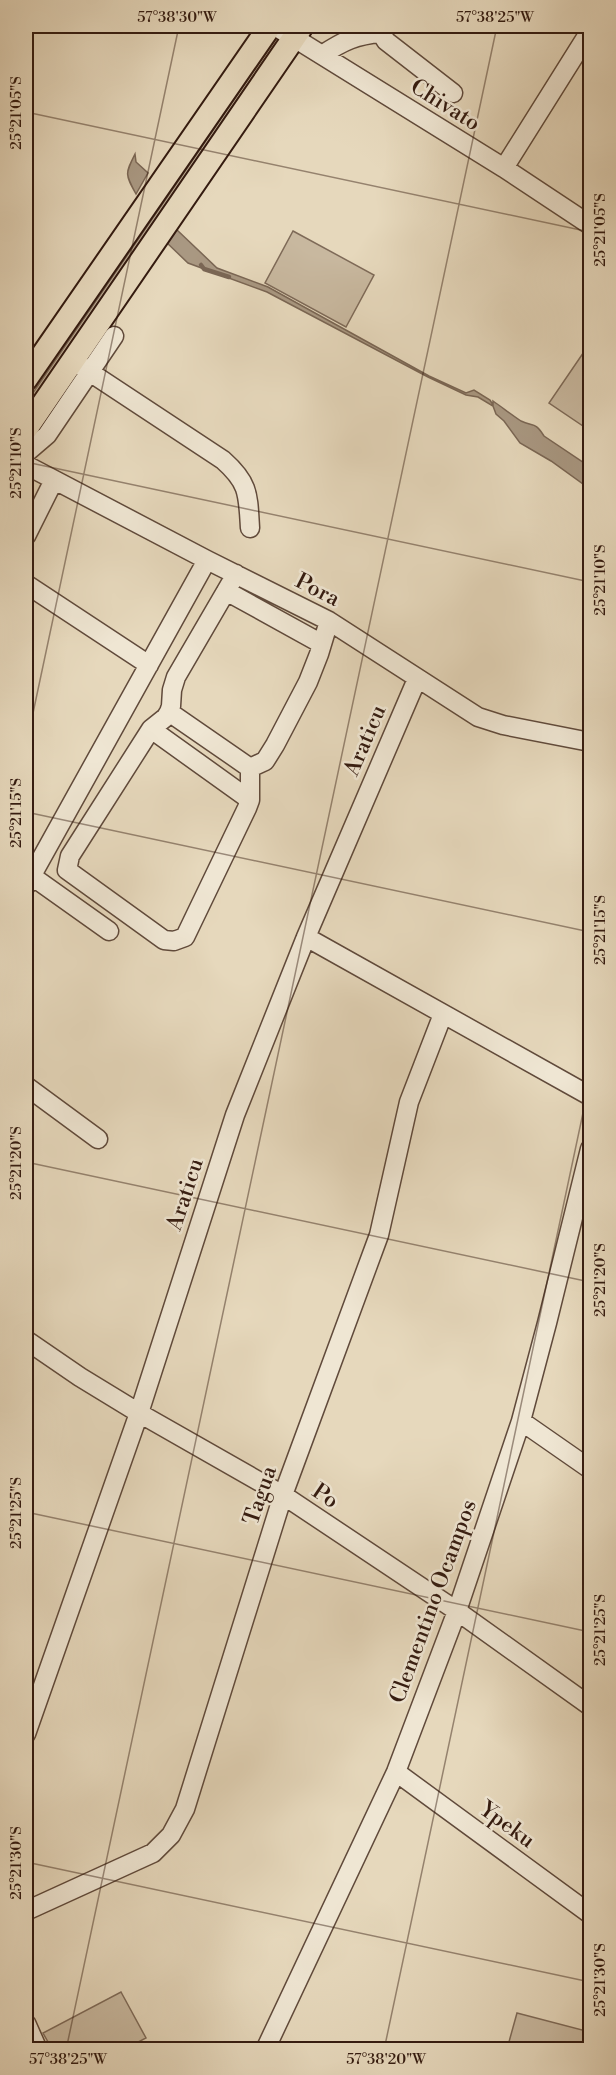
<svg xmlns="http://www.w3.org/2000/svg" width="616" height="2075" viewBox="0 0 616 2075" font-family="'Libre Bodoni',serif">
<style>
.green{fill:#c8b89f;stroke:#7e6a58;stroke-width:1.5}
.water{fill:#a99882;stroke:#7a6654;stroke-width:1.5}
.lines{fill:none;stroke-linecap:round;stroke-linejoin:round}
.stream{stroke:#7a6654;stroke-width:4.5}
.minor-casing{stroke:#604a3b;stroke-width:21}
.major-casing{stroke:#341b10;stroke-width:26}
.minor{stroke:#efe6d3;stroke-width:18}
.major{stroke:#e6d8bc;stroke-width:22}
.ticks{fill:none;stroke:#341b10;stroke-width:1.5;stroke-opacity:0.45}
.labels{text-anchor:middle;stroke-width:5;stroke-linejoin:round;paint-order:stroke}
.street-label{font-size:22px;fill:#341b10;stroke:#efe6d3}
.neatline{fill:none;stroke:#341b10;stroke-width:2}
.ticks-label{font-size:15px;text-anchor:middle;fill:#341b10}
</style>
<rect width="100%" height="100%" fill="#e6d8bc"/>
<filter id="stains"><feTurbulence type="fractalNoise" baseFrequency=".00333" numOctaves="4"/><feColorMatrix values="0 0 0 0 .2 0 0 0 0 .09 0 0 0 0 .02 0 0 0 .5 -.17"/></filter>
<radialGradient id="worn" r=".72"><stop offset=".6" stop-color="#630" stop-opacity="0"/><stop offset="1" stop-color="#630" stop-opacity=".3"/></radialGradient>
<path class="green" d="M 277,37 L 278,40 L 26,410 L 26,403 Z
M 293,231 L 374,275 L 346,327 L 265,283 Z
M 590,343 L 590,415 L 583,426 L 549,403 Z
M 121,1992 L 146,2038 L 125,2049 L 52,2049 L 43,2033 Z
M 517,2013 L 590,2032 L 590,2049 L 507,2049 Z"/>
<path class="water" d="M 135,154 L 136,162 L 148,173 L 136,194 C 125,174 125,174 135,154 Z
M 176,229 L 217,268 L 268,287 L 429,376 L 466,393 L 474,390 L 490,400 L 493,405 L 493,401 C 503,408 512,415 521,421 C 533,427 535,421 544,436 L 590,467 L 590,489 L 551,461 L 520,443 L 504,421 L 496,414 L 493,406 L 478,397 L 466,395 L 428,377 L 267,292 L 188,263 L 166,242 Z"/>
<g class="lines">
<path class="stream" d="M 201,265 L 204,269 L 229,277"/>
<g class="minor-casing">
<path id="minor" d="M 275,26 L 504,168 L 590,225
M 383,26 L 381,33 L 386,41 L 453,93
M 322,55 C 343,41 356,35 381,33
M 504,168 L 590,31
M 73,361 L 223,460 C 249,483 248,494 250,528
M 26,453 L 47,435 L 114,336
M 26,465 L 207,560 L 329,621 L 478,717 L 503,725 L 590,742
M 26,536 L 54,480
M 236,574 L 176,677 L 172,690 L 171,706 L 169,712 L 166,717 L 151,729 L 70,856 L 67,870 L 164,940 L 174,941 L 185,937 L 247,808 L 250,800 L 250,768 L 265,761 L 275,745 L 308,682 L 319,654 L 329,621
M 26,584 L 149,665
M 226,591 L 322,644
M 169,712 L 250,768
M 151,729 L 250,800
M 26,872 L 109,931
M 26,886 L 207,560
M 306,937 L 590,1096
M 26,1086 L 98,1139
M 26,1340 L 80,1377 L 139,1413 L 283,1495 L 457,1611 L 590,1706
M 521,1421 L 590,1469
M 26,1734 L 139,1413 L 235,1115 L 306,937 L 417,679
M 396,1772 L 590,1914
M 26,1911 L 153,1853 L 171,1835 L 185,1809 L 283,1495 L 379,1235 L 409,1102 L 443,1014
M 26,2023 L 38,2050
M 265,2050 L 396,1772 L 457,1611 L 521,1421 L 547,1323 L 590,1149"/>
</g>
<g class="major-casing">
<path id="major" d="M 26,379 L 270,26
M 26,429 L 302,26"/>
</g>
<use href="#minor" class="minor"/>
<use href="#major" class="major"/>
</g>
<path class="ticks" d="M 26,112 L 590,232M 26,462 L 590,582M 26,746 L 179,26M 26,812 L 590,932M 26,1162 L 590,1282M 26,1512 L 590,1632M 26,1862 L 590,1982M 66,2050 L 497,26M 384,2050 L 590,1080"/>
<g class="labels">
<g class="street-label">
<text transform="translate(446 104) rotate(32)" y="8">Chivato</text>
<text transform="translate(318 589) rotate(27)" y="8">Pora</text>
<text transform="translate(364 740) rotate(-67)" y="8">Araticu</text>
<text transform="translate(184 1194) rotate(-72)" y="8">Araticu</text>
<text transform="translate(259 1495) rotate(-71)" y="8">Tagua</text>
<text transform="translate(326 1495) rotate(34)" y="8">Po</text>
<text transform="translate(432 1601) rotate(-70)" y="8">Clementino Ocampos</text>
<text transform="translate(508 1824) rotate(36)" y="8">Ypeku</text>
</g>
</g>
<rect width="616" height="2075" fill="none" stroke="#e6d8bc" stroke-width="66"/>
<rect x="33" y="33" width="550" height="2009" class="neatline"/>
<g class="ticks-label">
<text x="177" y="22">57°38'30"W</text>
<text x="495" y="22">57°38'25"W</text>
<text transform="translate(16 113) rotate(-90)" y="5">25°21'05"S</text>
<text transform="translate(600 230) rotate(-90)" y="5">25°21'05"S</text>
<text transform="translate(16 463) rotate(-90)" y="5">25°21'10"S</text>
<text transform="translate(600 580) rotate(-90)" y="5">25°21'10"S</text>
<text transform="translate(16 813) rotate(-90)" y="5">25°21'15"S</text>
<text transform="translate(600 930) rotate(-90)" y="5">25°21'15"S</text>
<text transform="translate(16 1163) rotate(-90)" y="5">25°21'20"S</text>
<text transform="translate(600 1280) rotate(-90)" y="5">25°21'20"S</text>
<text transform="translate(16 1513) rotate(-90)" y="5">25°21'25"S</text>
<text transform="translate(600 1630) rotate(-90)" y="5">25°21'25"S</text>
<text transform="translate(16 1863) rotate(-90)" y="5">25°21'30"S</text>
<text transform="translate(600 1980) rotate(-90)" y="5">25°21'30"S</text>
<text x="68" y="2064">57°38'25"W</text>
<text x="386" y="2064">57°38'20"W</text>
</g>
<rect width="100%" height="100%" filter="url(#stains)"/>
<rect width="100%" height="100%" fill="url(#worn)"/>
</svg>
